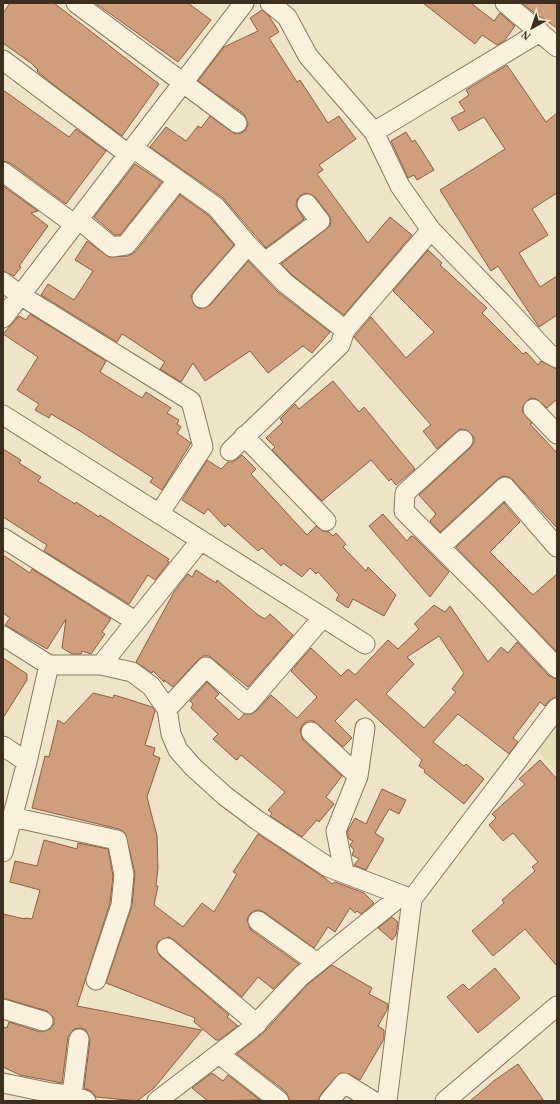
<svg xmlns="http://www.w3.org/2000/svg" width="560" height="1104" viewBox="0 0 560 1104" font-family="'Times New Roman',serif">
<style>
.farmland{fill:#e6deb5}
.building{fill:#cf9f7d;stroke:#8d5f41;fill-rule:evenodd}
.lines{fill:none;stroke-linecap:round;stroke-linejoin:round}
.minor-casing{stroke:#8d765c;stroke-width:21}
.minor{stroke:#faf1dc;stroke-width:19}
</style>
<rect width="100%" height="100%" fill="#f0e4c8"/>
<path class="farmland" d="M 557,724 L 557,772 L 537,750 Z"/>
<path class="building" d="M 10,3 L 54,3 L 159,84 L 122,136 L 50,82 L 37,71 L 38,70 L 31,63 L 3,43 L 3,13 Z
M 95,3 L 188,3 L 211,20 L 178,62 Z
M 423,3 L 471,3 L 494,21 L 500,13 L 515,26 L 504,41 L 497,45 L 482,35 L 475,44 Z
M 522,3 L 557,3 L 557,28 L 529,9 Z
M 262,10 L 269,16 L 279,32 L 269,38 L 297,82 L 300,80 L 328,123 L 339,116 L 356,139 L 319,165 L 323,170 L 317,174 L 368,243 L 390,217 L 412,235 L 344,315 L 292,275 L 281,264 L 330,226 L 331,220 L 329,215 L 315,197 L 306,193 L 300,196 L 297,200 L 296,206 L 304,219 L 266,248 L 223,198 L 150,147 L 166,127 L 186,141 L 198,126 L 201,128 L 210,116 L 235,134 L 241,133 L 246,130 L 248,124 L 244,114 L 198,81 L 224,47 L 258,31 L 250,18 Z
M 507,65 L 546,122 L 557,113 L 557,193 L 532,209 L 548,235 L 519,253 L 540,287 L 557,276 L 557,315 L 539,327 L 498,266 L 491,271 L 440,190 L 505,149 L 484,117 L 459,131 L 451,118 L 465,111 L 459,102 L 469,95 L 466,90 Z
M 3,90 L 69,137 L 76,129 L 106,151 L 66,204 L 10,163 L 3,161 Z
M 406,132 L 412,142 L 415,140 L 434,170 L 417,180 L 414,175 L 408,178 L 391,141 Z
M 135,164 L 162,182 L 120,235 L 115,235 L 94,217 Z
M 3,186 L 38,211 L 31,213 L 48,226 L 19,266 L 21,267 L 14,276 L 3,271 Z
M 180,195 L 208,215 L 234,245 L 194,291 L 191,296 L 195,306 L 200,309 L 210,305 L 248,261 L 278,292 L 330,332 L 312,353 L 303,346 L 268,373 L 250,351 L 205,381 L 193,363 L 181,382 L 160,369 L 165,362 L 124,335 L 122,334 L 117,342 L 41,295 L 48,284 L 74,300 L 93,271 L 75,260 L 87,241 L 109,257 L 128,256 L 135,252 Z
M 428,250 L 442,263 L 440,265 L 487,308 L 482,313 L 523,354 L 526,352 L 538,365 L 541,361 L 557,369 L 557,399 L 547,408 L 536,399 L 530,398 L 523,406 L 522,411 L 532,423 L 530,424 L 557,453 L 557,528 L 513,480 L 509,477 L 503,476 L 498,479 L 440,532 L 430,521 L 436,514 L 419,495 L 470,448 L 474,443 L 474,437 L 467,430 L 460,429 L 437,449 L 423,431 L 431,425 L 354,337 L 371,317 L 406,358 L 434,332 L 393,291 Z
M 30,314 L 106,361 L 100,372 L 142,398 L 146,392 L 171,408 L 167,413 L 179,420 L 177,424 L 181,427 L 177,433 L 191,443 L 162,490 L 150,482 L 153,478 L 80,431 L 51,414 L 49,418 L 35,410 L 39,404 L 17,390 L 38,357 L 3,334 L 19,316 L 26,320 Z
M 333,381 L 359,412 L 364,407 L 415,469 L 396,485 L 391,479 L 389,481 L 371,460 L 322,501 L 272,450 L 275,447 L 266,438 L 283,422 L 280,419 L 295,404 L 299,409 Z
M 3,449 L 21,460 L 19,463 L 41,477 L 38,481 L 75,504 L 76,502 L 99,517 L 100,515 L 169,559 L 167,561 L 169,562 L 155,580 L 148,575 L 129,604 L 44,551 L 47,545 L 3,517 Z
M 242,455 L 256,469 L 251,474 L 307,535 L 316,526 L 323,531 L 329,532 L 333,536 L 336,533 L 346,544 L 343,547 L 366,571 L 368,567 L 396,595 L 384,616 L 353,599 L 348,608 L 336,600 L 339,595 L 318,572 L 316,574 L 310,568 L 302,577 L 283,563 L 281,566 L 262,548 L 258,551 L 228,524 L 225,527 L 208,509 L 204,514 L 182,500 L 207,460 L 221,469 L 228,462 L 233,462 Z
M 504,503 L 520,522 L 490,552 L 533,595 L 557,574 L 557,652 L 456,547 Z
M 383,514 L 407,541 L 411,536 L 414,537 L 449,572 L 430,597 L 369,526 Z
M 3,555 L 30,573 L 32,569 L 111,619 L 102,632 L 105,634 L 91,654 L 82,651 L 81,654 L 72,654 L 62,648 L 66,619 L 47,649 L 5,625 L 10,618 L 3,613 Z
M 196,570 L 216,583 L 217,580 L 258,615 L 265,619 L 270,614 L 293,635 L 248,687 L 209,656 L 203,656 L 198,660 L 173,687 L 164,680 L 164,682 L 153,671 L 152,673 L 136,662 L 174,592 L 188,574 L 192,577 Z
M 434,605 L 445,612 L 450,606 L 488,662 L 501,647 L 508,653 L 517,642 L 549,676 L 557,679 L 557,696 L 549,701 L 545,706 L 540,702 L 513,738 L 518,742 L 509,754 L 458,714 L 433,742 L 464,766 L 466,764 L 484,779 L 464,804 L 424,772 L 425,770 L 419,766 L 422,760 L 356,699 L 335,721 L 352,738 L 343,747 L 314,721 L 308,721 L 303,724 L 300,730 L 303,740 L 342,776 L 326,797 L 334,804 L 319,822 L 317,820 L 302,837 L 270,816 L 272,813 L 268,810 L 285,792 L 241,755 L 237,760 L 235,759 L 213,739 L 218,734 L 191,708 L 193,704 L 190,701 L 207,682 L 219,694 L 215,698 L 239,720 L 244,714 L 251,714 L 256,711 L 271,695 L 297,718 L 317,697 L 291,671 L 311,648 L 341,676 L 348,669 L 355,675 L 388,640 L 398,649 L 419,629 L 414,624 ZM 439,636 L 464,673 L 452,689 L 456,692 L 424,728 L 386,694 L 414,664 L 407,657 Z
M 3,658 L 27,674 L 27,680 L 3,718 Z
M 93,693 L 113,698 L 114,695 L 124,698 L 152,707 L 155,711 L 145,745 L 155,748 L 153,755 L 160,758 L 147,797 L 157,836 L 158,868 L 156,886 L 158,886 L 154,905 L 183,927 L 202,903 L 214,912 L 237,874 L 233,872 L 258,834 L 325,878 L 332,884 L 335,882 L 364,893 L 374,903 L 361,914 L 357,911 L 355,913 L 350,908 L 335,932 L 328,927 L 314,948 L 264,912 L 259,910 L 253,911 L 249,915 L 247,920 L 251,930 L 299,964 L 273,989 L 258,977 L 242,997 L 174,940 L 169,937 L 159,941 L 156,946 L 160,956 L 229,1015 L 227,1017 L 238,1026 L 219,1040 L 216,1040 L 194,1022 L 195,1018 L 106,983 L 132,906 L 135,873 L 125,833 L 119,829 L 32,808 L 45,756 L 49,757 L 58,720 L 64,724 Z
M 540,760 L 557,779 L 557,966 L 525,929 L 493,956 L 472,931 L 504,903 L 502,900 L 535,871 L 532,867 L 538,862 L 513,833 L 503,841 L 489,825 L 496,818 L 492,814 L 525,784 L 519,779 Z
M 382,789 L 406,800 L 399,814 L 389,809 L 375,833 L 384,839 L 366,870 L 354,865 L 359,859 L 352,855 L 354,850 L 350,845 L 353,841 L 349,839 L 347,832 L 355,818 L 366,824 Z
M 44,840 L 77,849 L 78,843 L 108,849 L 113,876 L 110,903 L 77,1006 L 202,1030 L 154,1088 L 137,1101 L 96,1097 L 91,1091 L 84,1088 L 90,1040 L 86,1030 L 81,1028 L 74,1029 L 68,1037 L 62,1083 L 20,1075 L 3,1067 L 3,1027 L 7,1028 L 9,1022 L 40,1032 L 50,1029 L 54,1024 L 54,1018 L 47,1011 L 3,998 L 3,914 L 25,919 L 25,918 L 32,919 L 40,890 L 10,882 L 15,861 L 37,866 Z
M 392,917 L 398,922 L 396,935 L 392,940 L 378,928 Z
M 332,965 L 372,988 L 369,994 L 388,1004 L 387,1010 L 378,1026 L 384,1030 L 384,1039 L 360,1080 L 349,1074 L 340,1073 L 321,1094 L 318,1101 L 290,1101 L 286,1092 L 237,1054 L 265,1031 L 308,984 Z
M 495,968 L 520,998 L 478,1033 L 447,997 L 463,984 L 469,990 Z
M 518,1064 L 544,1101 L 470,1101 L 495,1080 Z
M 212,1073 L 223,1081 L 228,1075 L 260,1100 L 208,1101 L 192,1088 Z"/>
<g class="lines">
<g class="minor-casing">
<path id="minor" d="M 76,3 L 237,123
M 270,3 L 287,17 L 308,56 L 374,132 L 540,32
M 505,3 L 557,47
M 3,60 L 128,154
M 374,132 L 400,186 L 431,230 L 501,302 L 548,353 L 557,358
M 133,148 L 216,207 L 248,245 L 285,283 L 345,330
M 3,172 L 74,224
M 78,219 L 112,247 L 126,245 L 177,181
M 265,262 L 320,221 L 307,204
M 3,282 L 20,295 L 191,401 L 203,447 L 159,514
M 202,298 L 248,245
M 3,318 L 244,3
M 533,409 L 557,434
M 3,415 L 365,644
M 244,436 L 326,521
M 463,440 L 405,493 L 404,511 L 489,596 L 557,668
M 230,451 L 340,345 L 345,330 L 431,230
M 3,538 L 135,621
M 440,547 L 505,487 L 557,547
M 3,636 L 49,665
M 101,665 L 132,672 L 151,686 L 167,709 L 171,734 L 178,750 L 193,767 L 225,796 L 257,820 L 328,867 L 412,899
M 167,709 L 206,667 L 248,704 L 323,617
M 311,732 L 358,776
M 3,746 L 27,762
M 12,817 L 117,840 L 124,875 L 121,905 L 96,980
M 3,852 L 27,762 L 49,665 L 101,665 L 201,540
M 344,872 L 336,831 L 358,776 L 365,728
M 258,921 L 317,963
M 167,948 L 257,1024
M 3,1009 L 43,1021
M 219,1054 L 279,1101
M 3,1083 L 51,1093 L 72,1095 L 86,1101
M 72,1095 L 79,1039
M 157,1101 L 250,1030 L 301,976 L 402,895
M 329,1101 L 344,1083 L 373,1101
M 387,1101 L 412,899 L 557,708
M 445,1101 L 557,1006"/>
</g>
<use href="#minor" class="minor"/>
</g>
<rect width="560" height="1104" fill="none" stroke="#3d2e20" stroke-width="8"/>
<g transform="translate(532 28) rotate(220)" stroke="#f7eed8" stroke-width="3" paint-order="stroke">
<path d="M0-3L7 15L0 10L-7 15Z" fill="#3d2e20"/>
<text y="-6" font-size="11" font-weight="bold" text-anchor="middle" fill="#3d2e20">N</text>
</g>
</svg>
